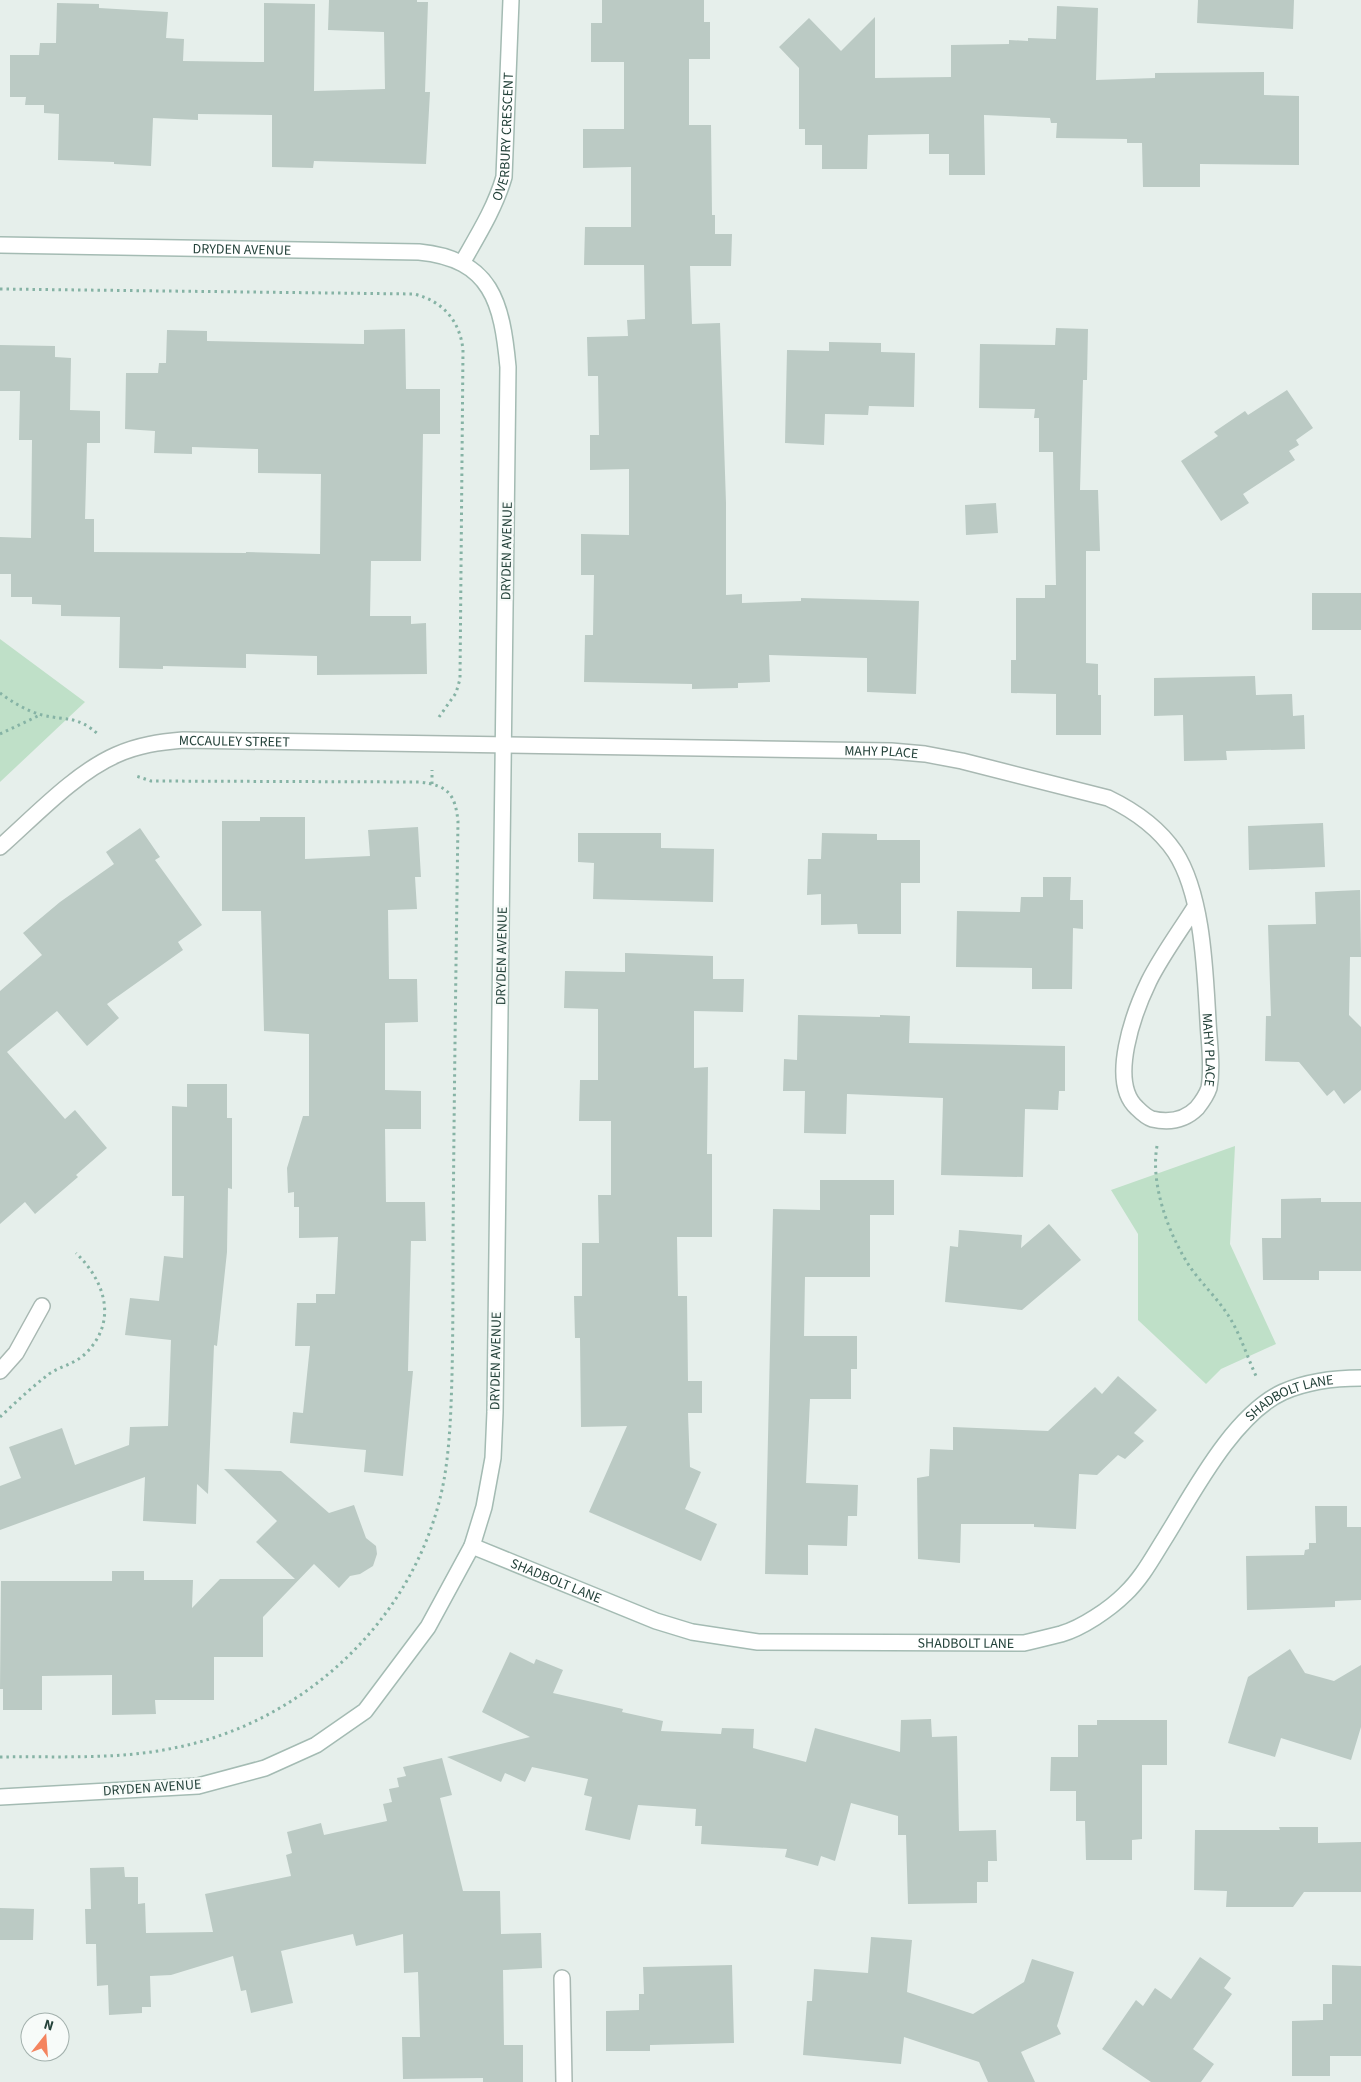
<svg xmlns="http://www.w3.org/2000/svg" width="1361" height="2082" viewBox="0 0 1361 2082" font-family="'Source Sans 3',sans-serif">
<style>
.green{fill:#bfe0c8}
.building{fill:#bbcac4}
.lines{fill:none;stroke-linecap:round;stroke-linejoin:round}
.lane-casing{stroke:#a8b8b2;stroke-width:18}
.street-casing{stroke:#a8b8b2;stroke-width:18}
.secondary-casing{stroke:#a4bbb3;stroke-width:18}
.path{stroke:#86b3a5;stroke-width:3;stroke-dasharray:2.5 4;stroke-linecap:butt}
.lane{stroke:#fff;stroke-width:15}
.street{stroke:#fff;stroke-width:15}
.secondary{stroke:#fff;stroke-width:15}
.labels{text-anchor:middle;stroke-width:4.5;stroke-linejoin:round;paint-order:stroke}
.street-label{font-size:14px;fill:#24423a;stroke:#f7fbf9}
</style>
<rect width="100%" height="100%" fill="#e6efeb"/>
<path class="green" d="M 0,639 L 85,702 L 0,782 Z
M 1235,1146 L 1230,1244 L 1276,1344 L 1221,1369 L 1206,1384 L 1138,1320 L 1138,1234 L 1111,1190 Z"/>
<path class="building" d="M 329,0 L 417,0 L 417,2 L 428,2 L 425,92 L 430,92 L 426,164 L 314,161 L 313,168 L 272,167 L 272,115 L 198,114 L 198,120 L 153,118 L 151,166 L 114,164 L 114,162 L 58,160 L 59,114 L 44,113 L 44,105 L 25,105 L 26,97 L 10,97 L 10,55 L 39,55 L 40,43 L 56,43 L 57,3 L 99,4 L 99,8 L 168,12 L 166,38 L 184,39 L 183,61 L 264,62 L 264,3 L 315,4 L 314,91 L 385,89 L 384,32 L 328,30 Z
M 602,0 L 704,0 L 704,22 L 710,22 L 710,59 L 689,59 L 689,125 L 711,125 L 712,215 L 715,215 L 715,234 L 732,234 L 731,266 L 690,266 L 692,324 L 720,323 L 726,503 L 726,595 L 742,594 L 742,603 L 801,601 L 801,598 L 919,601 L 916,694 L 867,692 L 867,658 L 769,655 L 770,682 L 738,683 L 738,688 L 692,689 L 692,684 L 584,682 L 585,635 L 593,635 L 594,575 L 581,575 L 581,534 L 629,535 L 629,469 L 590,470 L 590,435 L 599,435 L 598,376 L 588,376 L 587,337 L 628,336 L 627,320 L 645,319 L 644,265 L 584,265 L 585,227 L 631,227 L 631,167 L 583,168 L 583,129 L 624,129 L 624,62 L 591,62 L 591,23 L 602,23 Z
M 1198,0 L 1294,0 L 1293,29 L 1197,23 Z
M 1057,6 L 1098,8 L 1096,80 L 1155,78 L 1155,73 L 1264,72 L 1264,95 L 1299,96 L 1299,165 L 1200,164 L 1200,187 L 1143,187 L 1142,143 L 1127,143 L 1127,139 L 1056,138 L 1057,123 L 1051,123 L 1050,118 L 984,115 L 985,175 L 949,175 L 949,154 L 929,154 L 929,134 L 868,135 L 867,169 L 822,169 L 822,145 L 805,145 L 805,129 L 799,129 L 799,68 L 779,47 L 809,18 L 841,51 L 875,17 L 875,78 L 951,77 L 951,45 L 1009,44 L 1009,40 L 1028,41 L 1028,38 L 1056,39 Z
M 1056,328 L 1088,329 L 1087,380 L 1083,380 L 1080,490 L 1098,490 L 1100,551 L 1086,551 L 1086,663 L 1098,664 L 1098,695 L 1101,695 L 1101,735 L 1056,735 L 1056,694 L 1011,693 L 1011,660 L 1016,660 L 1016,598 L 1045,598 L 1045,585 L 1056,585 L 1053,452 L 1039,452 L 1039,418 L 1034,418 L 1035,409 L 979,408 L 980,344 L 1055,345 Z
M 405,329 L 406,389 L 440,389 L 440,434 L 423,434 L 421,561 L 371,561 L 370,616 L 411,616 L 411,624 L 426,623 L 427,674 L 317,675 L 317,656 L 246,654 L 246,668 L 163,666 L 163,669 L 119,668 L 120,617 L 61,616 L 61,605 L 32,604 L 32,597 L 11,597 L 11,574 L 0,574 L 0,537 L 31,538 L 32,440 L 19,440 L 20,391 L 0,391 L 0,345 L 55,346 L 55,357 L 71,358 L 70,410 L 100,411 L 100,443 L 87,443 L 85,519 L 94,519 L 94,552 L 246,553 L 246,552 L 320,554 L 321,474 L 258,473 L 258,449 L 192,447 L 192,454 L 154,453 L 155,431 L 125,429 L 126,373 L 158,373 L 159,363 L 166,363 L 167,330 L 207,331 L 207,341 L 364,344 L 364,330 Z
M 829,342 L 881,343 L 881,352 L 915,353 L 914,407 L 869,406 L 868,415 L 825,414 L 824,445 L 785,443 L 787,350 L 829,351 Z
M 1287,390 L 1313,428 L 1296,440 L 1299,445 L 1289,451 L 1295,460 L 1243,494 L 1249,503 L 1221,521 L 1181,461 L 1218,436 L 1214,432 L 1245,411 L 1248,415 Z
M 996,503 L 998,533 L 966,535 L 965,505 Z
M 1312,593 L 1361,593 L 1361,630 L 1312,630 Z
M 1255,676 L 1256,695 L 1292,694 L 1293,716 L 1304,715 L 1305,749 L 1226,751 L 1227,760 L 1184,761 L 1183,715 L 1154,716 L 1154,678 Z
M 260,817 L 305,817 L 305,859 L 370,856 L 368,830 L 418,827 L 421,877 L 415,877 L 417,909 L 388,910 L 389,979 L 417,979 L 418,1022 L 385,1023 L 385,1090 L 421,1091 L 421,1129 L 385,1129 L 386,1202 L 425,1202 L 426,1241 L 411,1241 L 408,1371 L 413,1371 L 403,1476 L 364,1472 L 366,1450 L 290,1443 L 293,1412 L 303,1413 L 310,1346 L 295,1346 L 297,1303 L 316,1303 L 316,1294 L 335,1294 L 338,1237 L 299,1238 L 299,1207 L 294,1207 L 294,1192 L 288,1193 L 287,1168 L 303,1116 L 309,1116 L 309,1034 L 264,1031 L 261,911 L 222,911 L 222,821 L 260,821 Z
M 1323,823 L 1325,867 L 1249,870 L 1248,826 Z
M 140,828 L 160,857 L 155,860 L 202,925 L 178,942 L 183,950 L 107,1004 L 119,1018 L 87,1046 L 57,1011 L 7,1052 L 65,1119 L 75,1110 L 107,1148 L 76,1175 L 78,1177 L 35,1214 L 25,1202 L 0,1224 L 0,991 L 42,955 L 23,933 L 60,902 L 114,864 L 106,852 Z
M 578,833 L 661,833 L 661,848 L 714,849 L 713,902 L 593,899 L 594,863 L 578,862 Z
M 822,833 L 877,834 L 877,840 L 920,840 L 920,883 L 901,883 L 901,934 L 858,934 L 857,924 L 821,925 L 821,894 L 807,895 L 808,859 L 821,859 Z
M 1043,877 L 1071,877 L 1070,900 L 1083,900 L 1083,929 L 1073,928 L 1072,989 L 1032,989 L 1032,968 L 956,967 L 957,911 L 1020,912 L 1021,897 L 1043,897 Z
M 1360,890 L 1361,957 L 1350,957 L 1349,1015 L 1361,1027 L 1361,1090 L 1344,1104 L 1334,1090 L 1327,1096 L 1299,1062 L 1265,1061 L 1266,1016 L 1271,1016 L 1268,925 L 1316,924 L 1315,892 Z
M 625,953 L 713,956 L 713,979 L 744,979 L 743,1012 L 694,1011 L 694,1068 L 708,1067 L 707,1154 L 712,1154 L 712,1237 L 677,1237 L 678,1296 L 687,1296 L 688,1381 L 702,1381 L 702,1413 L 688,1413 L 690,1467 L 701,1472 L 685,1509 L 717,1524 L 701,1561 L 589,1512 L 627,1426 L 581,1427 L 580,1338 L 575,1338 L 574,1296 L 582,1296 L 582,1243 L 599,1243 L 598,1195 L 611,1195 L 611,1121 L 579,1121 L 580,1080 L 598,1080 L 598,1009 L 564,1008 L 565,971 L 625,972 Z
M 798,1015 L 880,1017 L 880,1015 L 910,1016 L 909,1043 L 1065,1046 L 1065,1091 L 1059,1091 L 1058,1110 L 1025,1109 L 1023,1177 L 941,1175 L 943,1098 L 847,1094 L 846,1134 L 804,1133 L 805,1091 L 783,1091 L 784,1059 L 797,1060 Z
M 187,1084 L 227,1084 L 227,1118 L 232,1118 L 232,1189 L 228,1188 L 227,1252 L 217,1346 L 214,1345 L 208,1494 L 197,1484 L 196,1524 L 143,1521 L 145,1477 L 0,1530 L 0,1486 L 21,1478 L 9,1447 L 62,1428 L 75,1465 L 129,1445 L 130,1427 L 168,1426 L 171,1340 L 125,1335 L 130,1298 L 159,1301 L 164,1256 L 183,1258 L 184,1196 L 172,1196 L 172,1106 L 187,1107 Z
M 820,1180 L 894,1180 L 894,1215 L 870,1215 L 870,1277 L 805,1277 L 804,1336 L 857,1336 L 857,1369 L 851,1369 L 851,1399 L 810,1399 L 806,1483 L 858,1485 L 857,1516 L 848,1516 L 847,1546 L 808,1545 L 808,1575 L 765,1574 L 773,1209 L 820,1210 Z
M 1321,1198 L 1321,1202 L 1361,1202 L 1361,1271 L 1319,1271 L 1319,1280 L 1263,1280 L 1262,1238 L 1281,1238 L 1281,1199 Z
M 1049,1224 L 1081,1260 L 1022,1310 L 945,1302 L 950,1246 L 958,1247 L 959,1230 L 1022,1235 L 1021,1248 Z
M 1118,1376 L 1157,1410 L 1134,1433 L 1144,1441 L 1125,1459 L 1118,1455 L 1097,1475 L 1079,1474 L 1076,1529 L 1034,1527 L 1034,1524 L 961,1524 L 960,1563 L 918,1559 L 917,1478 L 929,1476 L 930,1449 L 953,1450 L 953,1427 L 1048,1431 L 1095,1387 L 1102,1394 Z
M 224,1469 L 281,1471 L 329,1513 L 354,1505 L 366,1538 L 376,1546 L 377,1554 L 373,1566 L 360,1574 L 350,1576 L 339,1588 L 314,1564 L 263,1617 L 263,1657 L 214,1657 L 214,1700 L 155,1700 L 156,1714 L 112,1715 L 112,1675 L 42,1676 L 42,1710 L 3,1710 L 3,1689 L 0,1689 L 1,1581 L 112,1581 L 112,1571 L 144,1571 L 144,1580 L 193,1580 L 192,1608 L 220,1579 L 295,1579 L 256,1542 L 277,1521 Z
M 1315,1506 L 1347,1506 L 1347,1527 L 1361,1527 L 1361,1600 L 1335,1601 L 1335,1607 L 1247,1610 L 1246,1556 L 1304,1555 L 1305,1550 L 1309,1549 L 1309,1543 L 1316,1543 Z
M 1290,1649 L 1305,1673 L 1334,1681 L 1361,1665 L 1361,1727 L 1351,1760 L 1281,1738 L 1275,1757 L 1228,1743 L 1248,1677 Z
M 510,1652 L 534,1664 L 536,1659 L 563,1670 L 553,1693 L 623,1709 L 622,1712 L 663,1721 L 661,1731 L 721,1734 L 722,1728 L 754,1729 L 753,1748 L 806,1762 L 815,1728 L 900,1752 L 901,1720 L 931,1719 L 932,1737 L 957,1736 L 959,1831 L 996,1830 L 997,1861 L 988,1861 L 988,1882 L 977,1882 L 977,1903 L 908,1904 L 906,1835 L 898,1835 L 898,1816 L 851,1803 L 835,1861 L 821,1856 L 818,1866 L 785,1857 L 787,1849 L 701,1844 L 702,1826 L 695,1826 L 696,1809 L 638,1805 L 630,1840 L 585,1830 L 592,1797 L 584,1795 L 588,1779 L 532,1767 L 525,1782 L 505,1773 L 501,1782 L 447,1757 L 530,1737 L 482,1712 Z
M 1097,1720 L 1167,1720 L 1167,1765 L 1142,1765 L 1142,1839 L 1132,1840 L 1132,1860 L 1086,1860 L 1085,1821 L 1076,1821 L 1076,1791 L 1050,1791 L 1051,1757 L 1078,1757 L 1078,1725 L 1097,1725 Z
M 442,1758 L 452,1795 L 440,1798 L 463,1891 L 500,1891 L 501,1934 L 541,1933 L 542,1968 L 503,1970 L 504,2045 L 523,2045 L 523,2082 L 483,2082 L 483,2078 L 403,2079 L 402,2037 L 420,2037 L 418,1972 L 404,1973 L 403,1934 L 356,1946 L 353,1934 L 281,1951 L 293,2003 L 251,2013 L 246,1990 L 241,1991 L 233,1956 L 171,1975 L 150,1976 L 151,2007 L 142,2007 L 142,2013 L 109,2015 L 108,1985 L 97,1986 L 96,1944 L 86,1944 L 85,1909 L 91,1909 L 90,1868 L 124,1867 L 125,1877 L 138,1877 L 138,1904 L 145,1903 L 146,1933 L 213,1932 L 205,1894 L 291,1876 L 286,1855 L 292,1853 L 287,1832 L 321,1823 L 324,1835 L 387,1821 L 383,1804 L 392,1802 L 389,1789 L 399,1787 L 397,1778 L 406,1776 L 403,1767 Z
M 1279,1827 L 1318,1827 L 1318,1843 L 1361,1842 L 1361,1892 L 1304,1892 L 1293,1907 L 1226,1907 L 1227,1891 L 1194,1890 L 1195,1830 L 1280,1830 Z
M 0,1908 L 34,1909 L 33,1940 L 0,1940 Z
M 871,1937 L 912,1940 L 907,1992 L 973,2014 L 1024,1982 L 1032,1959 L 1074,1972 L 1057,2026 L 1061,2034 L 1021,2052 L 1035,2082 L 988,2082 L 979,2062 L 904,2037 L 901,2064 L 803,2055 L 807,2001 L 812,2001 L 814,1969 L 868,1973 Z
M 1200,1957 L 1231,1978 L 1224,1988 L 1232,1994 L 1193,2049 L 1214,2064 L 1201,2082 L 1151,2082 L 1102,2049 L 1136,2000 L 1143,2006 L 1155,1988 L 1171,1999 Z
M 732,1965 L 734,2043 L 650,2045 L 650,2051 L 606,2051 L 606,2011 L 639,2010 L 639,1994 L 644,1994 L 643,1967 Z
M 1332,1965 L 1361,1966 L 1361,2056 L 1330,2056 L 1330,2076 L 1292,2076 L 1292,2021 L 1323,2020 L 1323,2004 L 1332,2004 Z"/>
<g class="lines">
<g class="lane-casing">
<path id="lane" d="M 562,1978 L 564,2082"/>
</g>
<g class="street-casing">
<g id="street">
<path id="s1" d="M 0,847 C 34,817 75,773 116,755 C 138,745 160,742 183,740 L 891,751 L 925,754 L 962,761 L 1108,798 C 1135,811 1158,827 1175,852 C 1203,895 1205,971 1208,1021 C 1209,1043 1213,1066 1209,1088 C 1207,1094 1201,1103 1197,1108 C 1185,1120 1169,1123 1152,1119 C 1146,1117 1142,1113 1137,1108 C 1108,1082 1134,1012 1149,981 C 1162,955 1180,931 1195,907"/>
<path d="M 0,1371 L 16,1353 L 42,1306"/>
</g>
</g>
<g class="secondary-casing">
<g id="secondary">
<path id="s2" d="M 0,245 L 419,252 C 492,259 502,303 508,367 L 495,1412 L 493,1458 L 484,1507 L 472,1546 L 428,1627 L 365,1711 L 316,1745 L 265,1768 L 198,1786 L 0,1797"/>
<path id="s3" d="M 462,263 C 478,235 495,208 504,177 L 511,0"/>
<path id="s4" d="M 472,1546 L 656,1621 L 692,1632 L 758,1642 L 1024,1643 C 1037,1640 1049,1637 1061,1634 C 1082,1628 1110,1609 1125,1594 C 1142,1578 1153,1557 1165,1538 C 1193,1493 1233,1415 1283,1392 C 1308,1381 1334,1378 1361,1378"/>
</g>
</g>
<path class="path" d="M 0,289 L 414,294 C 443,301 460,321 463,350 L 460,679 L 456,693 L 439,717
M 0,693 C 12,702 27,711 42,715 C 67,721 77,715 99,735
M 0,734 L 40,715
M 432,784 L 432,770
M 1157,1146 C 1150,1185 1169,1235 1190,1267 C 1202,1284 1217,1298 1228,1315 C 1241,1335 1247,1357 1257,1378
M 0,1417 C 16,1402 32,1387 49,1374 C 61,1366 75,1364 86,1353 C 118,1321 105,1281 76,1253
M 0,1757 C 57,1756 117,1760 174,1748 C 307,1722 419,1615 444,1480 C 450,1445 451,1410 452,1375 C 453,1331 453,1288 453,1244 C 454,1103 456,962 458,821 C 455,794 448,785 419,782 L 151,781 L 136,776"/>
<use href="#lane" class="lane"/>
<use href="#street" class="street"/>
<use href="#secondary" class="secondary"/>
</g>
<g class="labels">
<g class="street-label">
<text dy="5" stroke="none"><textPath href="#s3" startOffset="136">OVERBURY CRESCENT</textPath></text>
<text dy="5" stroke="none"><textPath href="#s2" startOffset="242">DRYDEN AVENUE</textPath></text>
<text transform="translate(506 551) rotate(-89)" y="5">DRYDEN AVENUE</text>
<text dy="5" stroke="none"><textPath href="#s1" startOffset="269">MCCAULEY STREET</textPath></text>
<text dy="5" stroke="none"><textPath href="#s1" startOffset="916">MAHY PLACE</textPath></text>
<text transform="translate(501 956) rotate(-89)" y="5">DRYDEN AVENUE</text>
<text dy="5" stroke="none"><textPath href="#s1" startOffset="1438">MAHY PLACE</textPath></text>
<text transform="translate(495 1361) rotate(-89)" y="5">DRYDEN AVENUE</text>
<text dy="5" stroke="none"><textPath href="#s4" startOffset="946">SHADBOLT LANE</textPath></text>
<text dy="5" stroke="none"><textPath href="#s4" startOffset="91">SHADBOLT LANE</textPath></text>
<text dy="5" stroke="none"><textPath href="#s4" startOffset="511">SHADBOLT LANE</textPath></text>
<text transform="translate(152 1787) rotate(-4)" y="5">DRYDEN AVENUE</text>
</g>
</g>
<g transform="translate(45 2037) rotate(17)"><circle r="24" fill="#f7fbf9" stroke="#a3b1ad"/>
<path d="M0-4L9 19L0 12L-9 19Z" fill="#f4845f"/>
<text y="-8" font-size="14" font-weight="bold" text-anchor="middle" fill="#24423a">N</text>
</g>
</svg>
